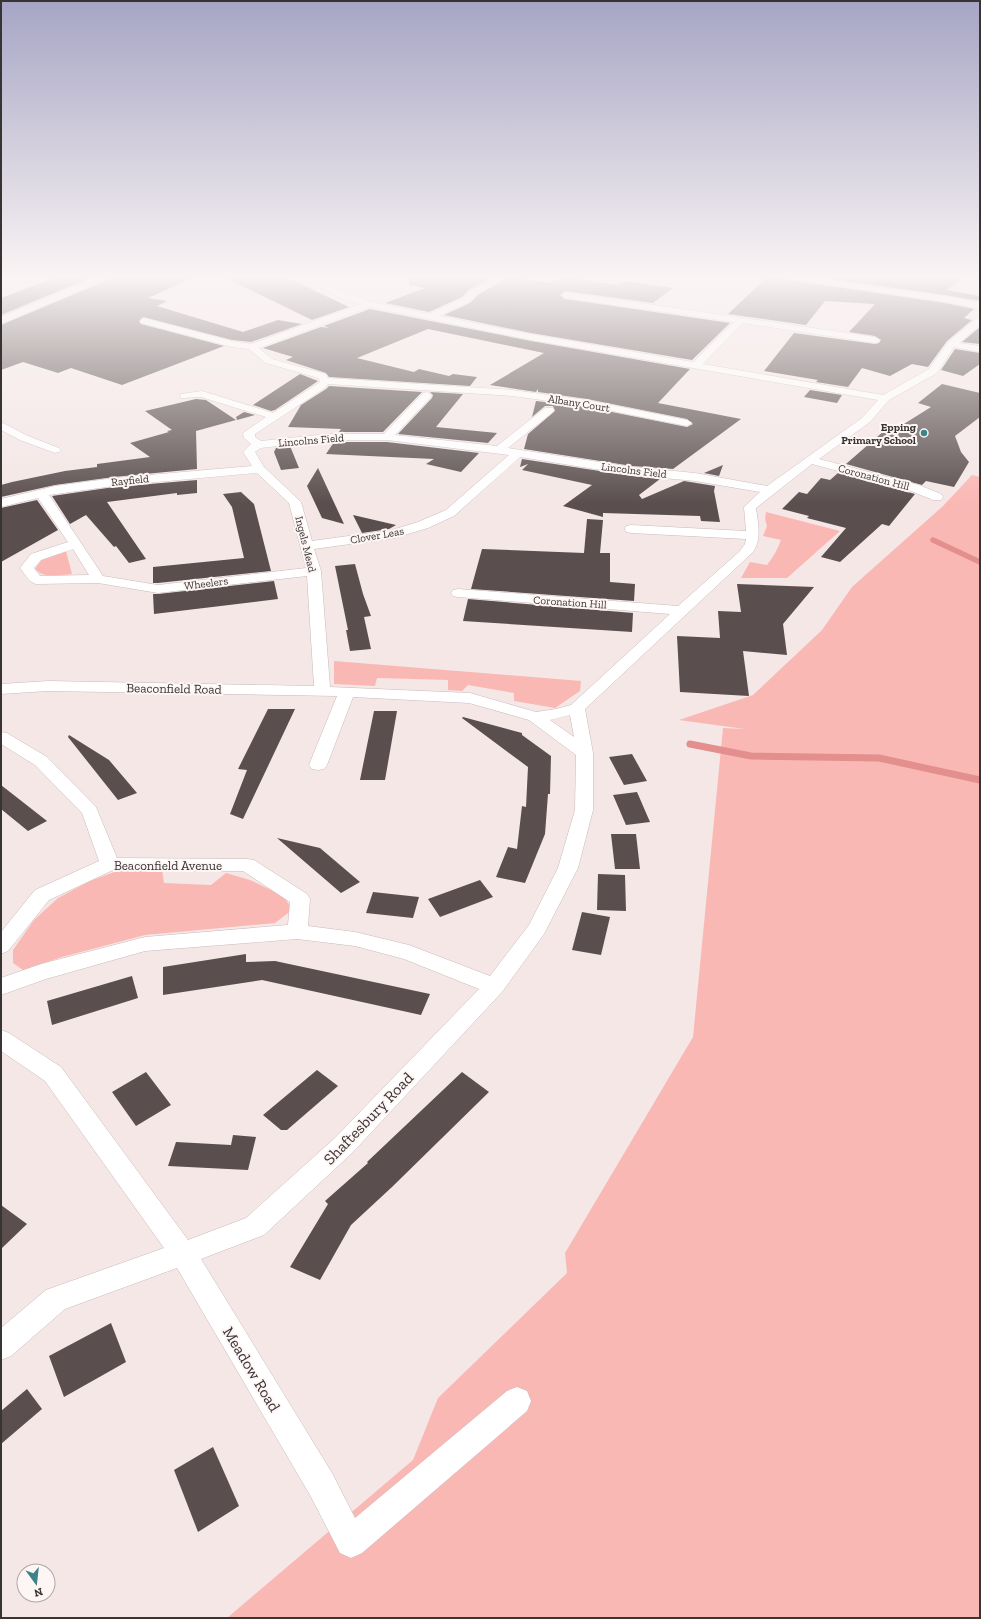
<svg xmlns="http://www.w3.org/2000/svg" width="981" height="1619" viewBox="0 0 981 1619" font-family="'Zilla Slab',serif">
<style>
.green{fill:#fab8b5}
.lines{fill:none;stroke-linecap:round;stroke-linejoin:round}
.stream-far1{stroke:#e38f8d;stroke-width:5.5}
.stream{stroke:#e38f8d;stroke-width:7}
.building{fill:#5a4f4e}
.street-casing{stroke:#c8bcbb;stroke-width:1}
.secondary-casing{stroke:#c8bcbb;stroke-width:1}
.street{fill:#fff;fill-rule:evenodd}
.secondary{fill:#fff;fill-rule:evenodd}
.poi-dot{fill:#3c8489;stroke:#fef6f5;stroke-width:1.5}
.labels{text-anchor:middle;stroke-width:4;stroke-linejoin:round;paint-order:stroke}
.far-street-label{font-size:11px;fill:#393434;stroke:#fef6f5}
.far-poi-label{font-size:11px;font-weight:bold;fill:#393434;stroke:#fef6f5;text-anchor:end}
.street-label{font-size:13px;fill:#393434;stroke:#fef6f5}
.near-street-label{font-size:16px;fill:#393434;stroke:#fef6f5}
</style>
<rect width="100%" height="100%" fill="#f4e7e6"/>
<path class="green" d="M 972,475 L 980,477 L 980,1618 L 227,1618 L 413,1460 L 438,1398 L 567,1273 L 565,1253 L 693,1037 L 723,728 L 745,729 L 679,720 L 753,695 L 822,630 L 852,587 L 943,506 Z
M 766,512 L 840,531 L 787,578 L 741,578 L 750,562 L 767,565 C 773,557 778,549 781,540 L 763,536 L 767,526 L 765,519 Z
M 66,551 L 72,574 C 60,575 44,579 35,569 L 43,558 Z
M 334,661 L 581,681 L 580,691 L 555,708 L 514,701 L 514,693 L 468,685 L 462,691 L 448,690 L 448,680 L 377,678 L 375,686 L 334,684 Z
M 162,869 L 164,883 L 211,885 L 226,873 L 250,880 L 284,896 L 292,910 L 275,923 L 145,935 L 62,957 L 23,970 L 13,963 L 13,950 L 34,920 L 58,898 L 90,881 L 117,871 Z"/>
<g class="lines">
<path class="stream-far1" d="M 933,540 L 980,562"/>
<path class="stream" d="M 690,744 L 751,756 L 879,758 L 980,780"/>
</g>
<path class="building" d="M 57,277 L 92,277 L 1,315 L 1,298 Z
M 109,277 L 195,277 L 148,298 L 167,301 L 157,306 L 243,332 L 278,320 L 302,324 L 251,342 L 232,340 L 143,317 L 139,321 L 141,324 L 224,346 L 122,385 L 71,368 L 58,373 L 23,362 L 1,370 L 1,325 L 108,280 Z
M 224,277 L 276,277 L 292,280 L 349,307 L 312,320 Z
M 409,277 L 495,277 L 470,289 L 462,297 L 429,312 L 385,303 L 425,288 L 409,285 Z
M 509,277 L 551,283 L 562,277 L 618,285 L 624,281 L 673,288 L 653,303 L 565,291 L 560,295 L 565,299 L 730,323 L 692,360 L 531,333 L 444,315 L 470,303 L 478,295 Z
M 768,277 L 784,277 L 789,280 L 945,303 L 974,309 L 964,318 L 972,320 L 947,341 L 928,367 L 912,364 L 890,376 L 862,368 L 848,387 L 816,382 L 818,380 L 764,371 L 794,333 L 875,344 L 879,343 L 881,340 L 875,336 L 849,332 L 875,304 L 825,301 L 806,325 L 728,314 L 765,279 L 768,279 Z
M 815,277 L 965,277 L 947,290 L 980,296 L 980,301 L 945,295 Z
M 370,309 L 531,341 L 690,369 L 658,403 L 741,419 L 673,469 L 632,466 L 524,449 L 528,434 L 555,411 L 553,406 L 545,406 L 532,417 L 536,401 L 587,407 L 687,427 L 693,424 L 687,419 L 587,399 L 538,392 L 538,389 L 536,392 L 490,385 L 544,353 L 428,329 L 357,358 L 414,372 L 419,369 L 449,376 L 453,374 L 477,377 L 470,386 L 329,377 L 326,373 L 286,360 L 293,357 L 263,348 L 321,327 L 329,328 L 324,326 Z
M 980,327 L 980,344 L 962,342 Z
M 955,349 L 980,353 L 980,364 L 963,376 L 941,370 Z
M 300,374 L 318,381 L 275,410 L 271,411 L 253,405 Z
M 942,384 L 980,393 L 980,417 L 955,436 L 961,452 L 969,462 L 954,487 L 926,481 L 922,485 L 846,464 L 885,430 L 891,432 L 931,407 L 918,403 Z
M 329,386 L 422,392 L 383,432 L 339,432 L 341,429 L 288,427 L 301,405 L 326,389 Z
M 810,390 L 842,395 L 837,403 L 804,397 Z
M 430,392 L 463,394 L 436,427 L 497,433 L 488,443 L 398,434 L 432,398 L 433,395 Z
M 196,399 L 206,400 L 236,420 L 196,431 L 197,469 L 114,477 L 55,485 L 1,497 L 1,485 L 12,482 L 65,471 L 97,467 L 97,464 L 150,457 L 130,443 L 169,432 L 167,431 L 172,430 L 145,411 Z
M 244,412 L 255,415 L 237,420 L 236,417 Z
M 334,442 L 387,442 L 479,453 L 461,472 L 426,464 L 434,459 L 326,454 Z
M 290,446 L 299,468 L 281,470 L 274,452 L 276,448 Z
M 522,459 L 632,476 L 660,479 L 639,495 L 642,499 L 684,481 L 715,486 L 714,491 L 720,522 L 701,521 L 700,516 L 603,513 L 603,517 L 563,506 L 592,485 L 522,470 L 528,464 L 520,467 Z
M 723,465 L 719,476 L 704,473 Z
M 318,468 L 344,524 L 322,518 L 307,486 Z
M 838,473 L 915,494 L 889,526 L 882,524 L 840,562 L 821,557 L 846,528 L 807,518 L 809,516 L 782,509 L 799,492 L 807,494 L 821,478 L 830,480 Z
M 197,480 L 197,493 L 177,495 L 177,493 L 107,502 L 146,559 L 129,563 L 116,546 L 114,547 L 86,515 L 70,524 L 52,496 L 114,487 Z
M 241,492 L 254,504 L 271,571 L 158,583 L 153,583 L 153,567 L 244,558 L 232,507 L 223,494 Z
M 37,500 L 58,530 L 1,562 L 1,508 Z
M 353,515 L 396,525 L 389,529 L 362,533 Z
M 587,519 L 603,520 L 600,553 L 610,553 L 610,582 L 635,584 L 634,601 L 471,589 L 482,549 L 584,553 Z
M 355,564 L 363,594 L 371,616 L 364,617 L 371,649 L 350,651 L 346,630 L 348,630 L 335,566 Z
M 274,581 L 278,599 L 154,614 L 153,594 L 158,594 Z
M 737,584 L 814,587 L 783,624 L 787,655 L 743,651 L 749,696 L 680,692 L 677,636 L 720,638 L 718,611 L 741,612 Z
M 468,599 L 633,613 L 632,632 L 463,621 Z
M 268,709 L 295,709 L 243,819 L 230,814 L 247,770 L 238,769 Z
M 374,711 L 397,711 L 385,780 L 360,780 Z
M 463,717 L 522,733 L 522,735 L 551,756 L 550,794 L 548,794 L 545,834 L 525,883 L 496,877 L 508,847 L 517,849 L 522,806 L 526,807 L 528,767 L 462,718 Z
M 69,735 L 109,760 L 137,793 L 118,800 L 68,737 Z
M 632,754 L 647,781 L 624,785 L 609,757 Z
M 1,785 L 47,821 L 28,831 L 1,809 Z
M 637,792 L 650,822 L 626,825 L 613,795 Z
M 611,834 L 636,834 L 640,869 L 615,869 Z
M 277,838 L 320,848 L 360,882 L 341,893 Z
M 598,874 L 625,875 L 626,911 L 597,910 Z
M 480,880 L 493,897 L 440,917 L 428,899 Z
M 373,892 L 419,897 L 413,918 L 366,913 Z
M 582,912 L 610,917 L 601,955 L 572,950 Z
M 246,954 L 246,962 L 275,961 L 430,994 L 421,1015 L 262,980 L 163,995 L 163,967 Z
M 132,976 L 138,998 L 52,1025 L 47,1001 Z
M 317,1070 L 338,1086 L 287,1130 L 281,1130 L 263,1115 Z
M 146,1072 L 171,1105 L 136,1126 L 112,1092 Z
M 462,1072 L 489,1092 L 392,1187 L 351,1225 L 320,1280 L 290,1267 L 328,1204 L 325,1201 L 368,1163 L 367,1162 Z
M 233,1135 L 256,1137 L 248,1170 L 168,1166 L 176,1142 L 231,1145 Z
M 1,1205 L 27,1224 L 1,1249 Z
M 111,1323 L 126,1362 L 64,1397 L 49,1356 Z
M 27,1389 L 42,1409 L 1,1444 L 1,1411 Z
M 213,1447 L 239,1506 L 198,1532 L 174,1470 Z"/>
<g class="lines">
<g class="street-casing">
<path id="street" d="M 299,277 L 309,277 L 347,294 L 371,302 L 429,314 L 463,298 L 471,290 L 498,277 L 508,277 L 477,294 L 469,302 L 439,316 L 531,334 L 693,362 L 734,322 L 565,298 L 561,295 L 565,292 L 875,337 L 880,340 L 878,342 L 875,343 L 743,323 L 703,364 L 883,395 L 929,369 L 948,342 L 977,318 L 980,317 L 980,325 L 959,343 L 980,346 L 980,352 L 954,347 L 937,373 L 889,400 L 870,422 L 819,459 L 919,485 L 941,494 L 943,497 L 941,500 L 933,500 L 911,491 L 812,464 L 756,508 C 758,523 762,539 753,552 L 585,709 L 593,753 L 593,810 L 578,868 L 544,934 L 502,992 L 353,1152 L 264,1235 L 201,1259 L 332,1473 L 355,1518 L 507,1391 L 517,1387 L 527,1391 L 531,1401 L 527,1411 L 362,1553 L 351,1558 L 340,1553 L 310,1495 L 177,1268 L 65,1309 L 11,1356 L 1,1360 L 1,1328 L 46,1290 L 164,1248 L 45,1081 L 1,1051 L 1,1030 L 9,1033 L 61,1067 L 188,1240 L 246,1218 L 335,1138 L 479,989 L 404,959 L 355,946 L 297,939 L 145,951 L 46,979 L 1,995 L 1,978 L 41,964 L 145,937 L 288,925 L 290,902 L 243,871 L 113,870 L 49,900 L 8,951 L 1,954 L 1,932 L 35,890 L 99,861 L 82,813 L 35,765 L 1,744 L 1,732 L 7,733 L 47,757 L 96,807 L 117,858 L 247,859 L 254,860 L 307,894 L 310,899 L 308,926 L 355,932 L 409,945 L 490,976 L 529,925 L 558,868 L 575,810 L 576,755 L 529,720 L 469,703 L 353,697 L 327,765 L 324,769 L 318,770 L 312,769 L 309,765 L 337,696 L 48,691 L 1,694 L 1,684 L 48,681 L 314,686 L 307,576 L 158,593 L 98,583 L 36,584 C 29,582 25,574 20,568 L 31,554 L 68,542 L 38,498 L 1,507 L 1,499 L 55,486 L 114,478 L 252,466 L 243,452 L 251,444 L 244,438 L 243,433 L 266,417 L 201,397 L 181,398 L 180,396 L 181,394 L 202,391 L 273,413 L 317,384 L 320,381 L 318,378 L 266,363 L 249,349 L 232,347 L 141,323 L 140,321 L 144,318 L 232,341 L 251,344 L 361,304 L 341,298 ZM 370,307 L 531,340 L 878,400 L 862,418 L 767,486 L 695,473 L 632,467 L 508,448 L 553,412 L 554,410 L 553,408 L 545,408 L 497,446 L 395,435 L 431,397 L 432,395 L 427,392 L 423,393 L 384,434 L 328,434 L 261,441 L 255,437 L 255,434 L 325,388 L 328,384 L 512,396 L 587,406 L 687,426 L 692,423 L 687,420 L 587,400 L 512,390 L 328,378 L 326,374 L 272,359 L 259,348 ZM 328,440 L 387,440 L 509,455 L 446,510 L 418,522 L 392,530 L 312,541 L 301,502 L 264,467 L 255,452 L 261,448 ZM 520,457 L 632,475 L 695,481 L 760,492 L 744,507 L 746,531 L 631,525 L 626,526 L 625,529 L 626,532 L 631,533 L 746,539 L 745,544 L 739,552 L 678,606 L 458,589 L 453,590 L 451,593 L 453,596 L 458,597 L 670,614 L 571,705 L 556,709 L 536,712 L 470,693 L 330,687 L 321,571 L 314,549 L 394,538 L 428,528 L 454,516 ZM 257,473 L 289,503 L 306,568 L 158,585 L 103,576 L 49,495 L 114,486 ZM 73,549 L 89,575 L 40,576 L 34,568 L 41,560 ZM 570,715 L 574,737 L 550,720 Z
M 785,277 L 805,277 L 945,296 L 980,303 L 980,309 L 945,302 L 789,279 Z
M 1,422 L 28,436 L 59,448 L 61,450 L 59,452 L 55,453 L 20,440 L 1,430 Z"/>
</g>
<g class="secondary-casing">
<path id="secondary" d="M 95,277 L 108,277 L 107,279 L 1,324 L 1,317 Z"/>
</g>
<use href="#street" class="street"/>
<use href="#secondary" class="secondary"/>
</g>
<linearGradient id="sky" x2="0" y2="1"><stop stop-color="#a6a5c4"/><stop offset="0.55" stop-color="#faf4f4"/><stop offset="1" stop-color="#faf4f4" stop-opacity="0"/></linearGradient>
<rect width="981" height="504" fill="url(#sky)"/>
<circle class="poi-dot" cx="924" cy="433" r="4"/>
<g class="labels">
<g class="far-street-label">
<text transform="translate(579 403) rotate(9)" y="4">Albany Court</text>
<text transform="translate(311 440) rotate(-5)" y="4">Lincolns Field</text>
<text transform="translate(634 470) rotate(7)" y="4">Lincolns Field</text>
<text transform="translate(874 477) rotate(15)" y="4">Coronation Hill</text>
<text transform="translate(130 480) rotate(-6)" y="4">Rayfield</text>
<text transform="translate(377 535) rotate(-10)" y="4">Clover Leas</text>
<text transform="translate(306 544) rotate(76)" y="4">Ingels Mead</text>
<text transform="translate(206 583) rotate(-7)" y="4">Wheelers</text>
<text transform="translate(570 602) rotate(4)" y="4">Coronation Hill</text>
</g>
<g class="far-poi-label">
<text x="916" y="431">Epping<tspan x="916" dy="13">Primary School</tspan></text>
</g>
<g class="street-label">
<text transform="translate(174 688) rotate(1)" y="5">Beaconfield Road</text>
<text x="168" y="870">Beaconfield Avenue</text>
</g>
<g class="near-street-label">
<text transform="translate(368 1118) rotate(-46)" y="6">Shaftesbury Road</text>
<text transform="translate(252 1369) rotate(59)" y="6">Meadow Road</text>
</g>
</g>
<rect width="981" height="1619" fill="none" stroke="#393434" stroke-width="4"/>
<g transform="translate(36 1583) rotate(165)"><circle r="19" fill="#fef6f5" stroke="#afa8a8"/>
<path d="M0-3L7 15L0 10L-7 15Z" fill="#3c8489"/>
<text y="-6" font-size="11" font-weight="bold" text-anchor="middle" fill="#393434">N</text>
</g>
</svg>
